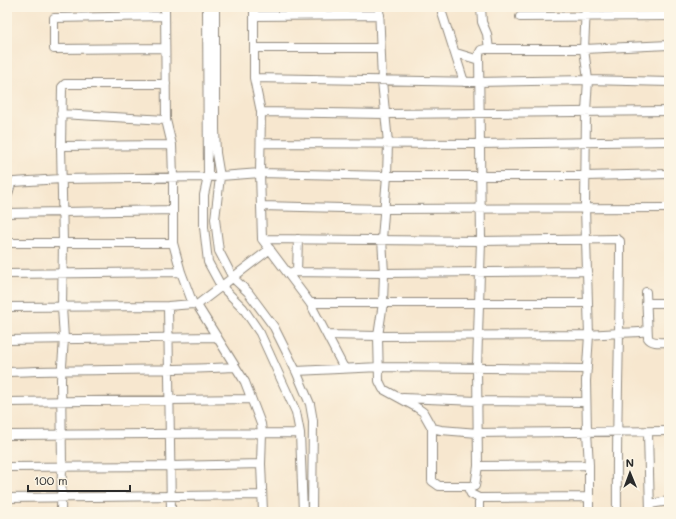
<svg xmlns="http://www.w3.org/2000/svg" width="676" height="519" viewBox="0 0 676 519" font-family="Mali,sans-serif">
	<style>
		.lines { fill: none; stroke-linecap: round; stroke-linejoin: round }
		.minor-casing { stroke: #91897d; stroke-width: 10 }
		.minor { stroke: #fff; stroke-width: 8 }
	</style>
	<rect width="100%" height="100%" fill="#fcf5e5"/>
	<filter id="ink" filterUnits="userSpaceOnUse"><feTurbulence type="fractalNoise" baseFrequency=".025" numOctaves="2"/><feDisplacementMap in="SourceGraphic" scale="8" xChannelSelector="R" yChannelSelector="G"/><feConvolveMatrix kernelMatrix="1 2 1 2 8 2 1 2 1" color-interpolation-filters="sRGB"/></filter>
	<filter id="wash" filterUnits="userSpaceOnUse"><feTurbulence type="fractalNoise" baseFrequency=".012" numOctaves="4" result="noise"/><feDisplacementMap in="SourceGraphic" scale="16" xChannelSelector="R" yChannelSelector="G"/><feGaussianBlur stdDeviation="0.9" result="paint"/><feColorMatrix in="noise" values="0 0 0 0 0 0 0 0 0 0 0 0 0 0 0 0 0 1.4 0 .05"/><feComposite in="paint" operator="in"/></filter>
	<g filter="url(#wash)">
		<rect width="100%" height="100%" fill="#f7e7cf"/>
	</g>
	<g filter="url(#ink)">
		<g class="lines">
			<defs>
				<path id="minor" d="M 165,7 L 166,120 L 172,145 L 173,178 L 173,243 L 181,272 L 193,304 L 197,305 L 245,382 L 261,424 L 262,432 L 261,464 L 263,512
					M 207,7 L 208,177 L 204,195 L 204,227 L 208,262 L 221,286 L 243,308 L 260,333 L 296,412 L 300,433 L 303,512
					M 215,7 L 215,129 L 216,153 L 220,177 L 215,219 L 219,251 L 233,278 L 248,292 L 274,327 L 296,371 L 310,404 L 313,421 L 312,512
					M 254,7 L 254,78 L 261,112 L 260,173 L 262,239 L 310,303 L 344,368
					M 379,7 L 382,81 L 388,143 L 387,176 L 382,239 L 384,273 L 383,303 L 378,336 L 379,381 L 383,389 L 416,407 L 423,412 L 432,428 L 432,481 L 439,486 L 474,486
					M 481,7 L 482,22 L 487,34 L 489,49
					M 586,7 L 584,49 L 588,80 L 586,111 L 585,208 L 589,335 L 586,381 L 587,432 L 589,465 L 589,512
					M 442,13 L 464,82
					M 165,16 L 54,18 L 54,49 L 165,48
					M 254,16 L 380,15
					M 520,17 L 669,16
					M 254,48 L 380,48
					M 456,53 L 479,60
					M 254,78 L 479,82 L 588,80 L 669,82
					M 261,112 L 386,114 L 669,111
					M 61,114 L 166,120
					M 261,143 L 479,144 L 669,141
					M 61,146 L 172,145
					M 7,197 L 11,184 L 14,182 L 61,179 L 208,177 L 260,173 L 387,176 L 586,176 L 669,174
					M 261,206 L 383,209 L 669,208
					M 7,213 L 173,210
					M 262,239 L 481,241 L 617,239 L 620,241 L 620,246 C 620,335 616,423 617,512
					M 7,243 L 173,243
					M 288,272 L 384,273 L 588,271
					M 297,272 L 298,239
					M 7,274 L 181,272
					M 646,292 L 648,338 C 652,344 662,342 669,342
					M 310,303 L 588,303
					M 646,303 L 669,303
					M 197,305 L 270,249
					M 168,306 L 171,512
					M 7,307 L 168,306 L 193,304
					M 328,335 L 378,336 L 589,335 C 599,334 608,334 618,333 C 628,332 637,333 647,331
					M 7,340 L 217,337
					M 296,371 L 380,367 L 587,369
					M 7,372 C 83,369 159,371 235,367
					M 403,398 L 477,401 L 586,402
					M 7,402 L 251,399
					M 432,428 L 441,430 L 478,433 L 669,431
					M 648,433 L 650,512
					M 7,435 L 300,433
					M 478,466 L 589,465
					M 7,467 L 170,466 L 261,464
					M 7,498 L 262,495
					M 479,498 L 589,497
					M 650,504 L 669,501
					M 61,512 L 62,466 L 61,379 L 64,339 L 62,307 L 63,242 L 61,146 L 62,87 L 65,84 L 166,84
					M 479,512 L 479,498 L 471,494 L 469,490 L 470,488 L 475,486 L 478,466 L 477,367 L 481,241 L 479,54 L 481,50 L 485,49 L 584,49 L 669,45"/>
			</defs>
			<!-- minor casing -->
			<use href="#minor" class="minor-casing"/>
			<!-- minor -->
			<use href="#minor" class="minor"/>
		</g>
	</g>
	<!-- margin -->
	<rect width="676" height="519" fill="none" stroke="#fcf5e5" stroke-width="24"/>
	<!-- north arrow -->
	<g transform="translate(630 473) rotate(359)" stroke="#fcf5e5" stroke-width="3" paint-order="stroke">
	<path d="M0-3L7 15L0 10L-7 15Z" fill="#2b2b2b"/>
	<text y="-6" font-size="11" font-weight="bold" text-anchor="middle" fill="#2b2b2b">N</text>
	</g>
	<!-- scale -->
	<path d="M28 485v6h102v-6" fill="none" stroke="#2b2b2b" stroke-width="2"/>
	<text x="34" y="485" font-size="12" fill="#2b2b2b" stroke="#fcf5e5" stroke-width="3" paint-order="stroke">100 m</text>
</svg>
